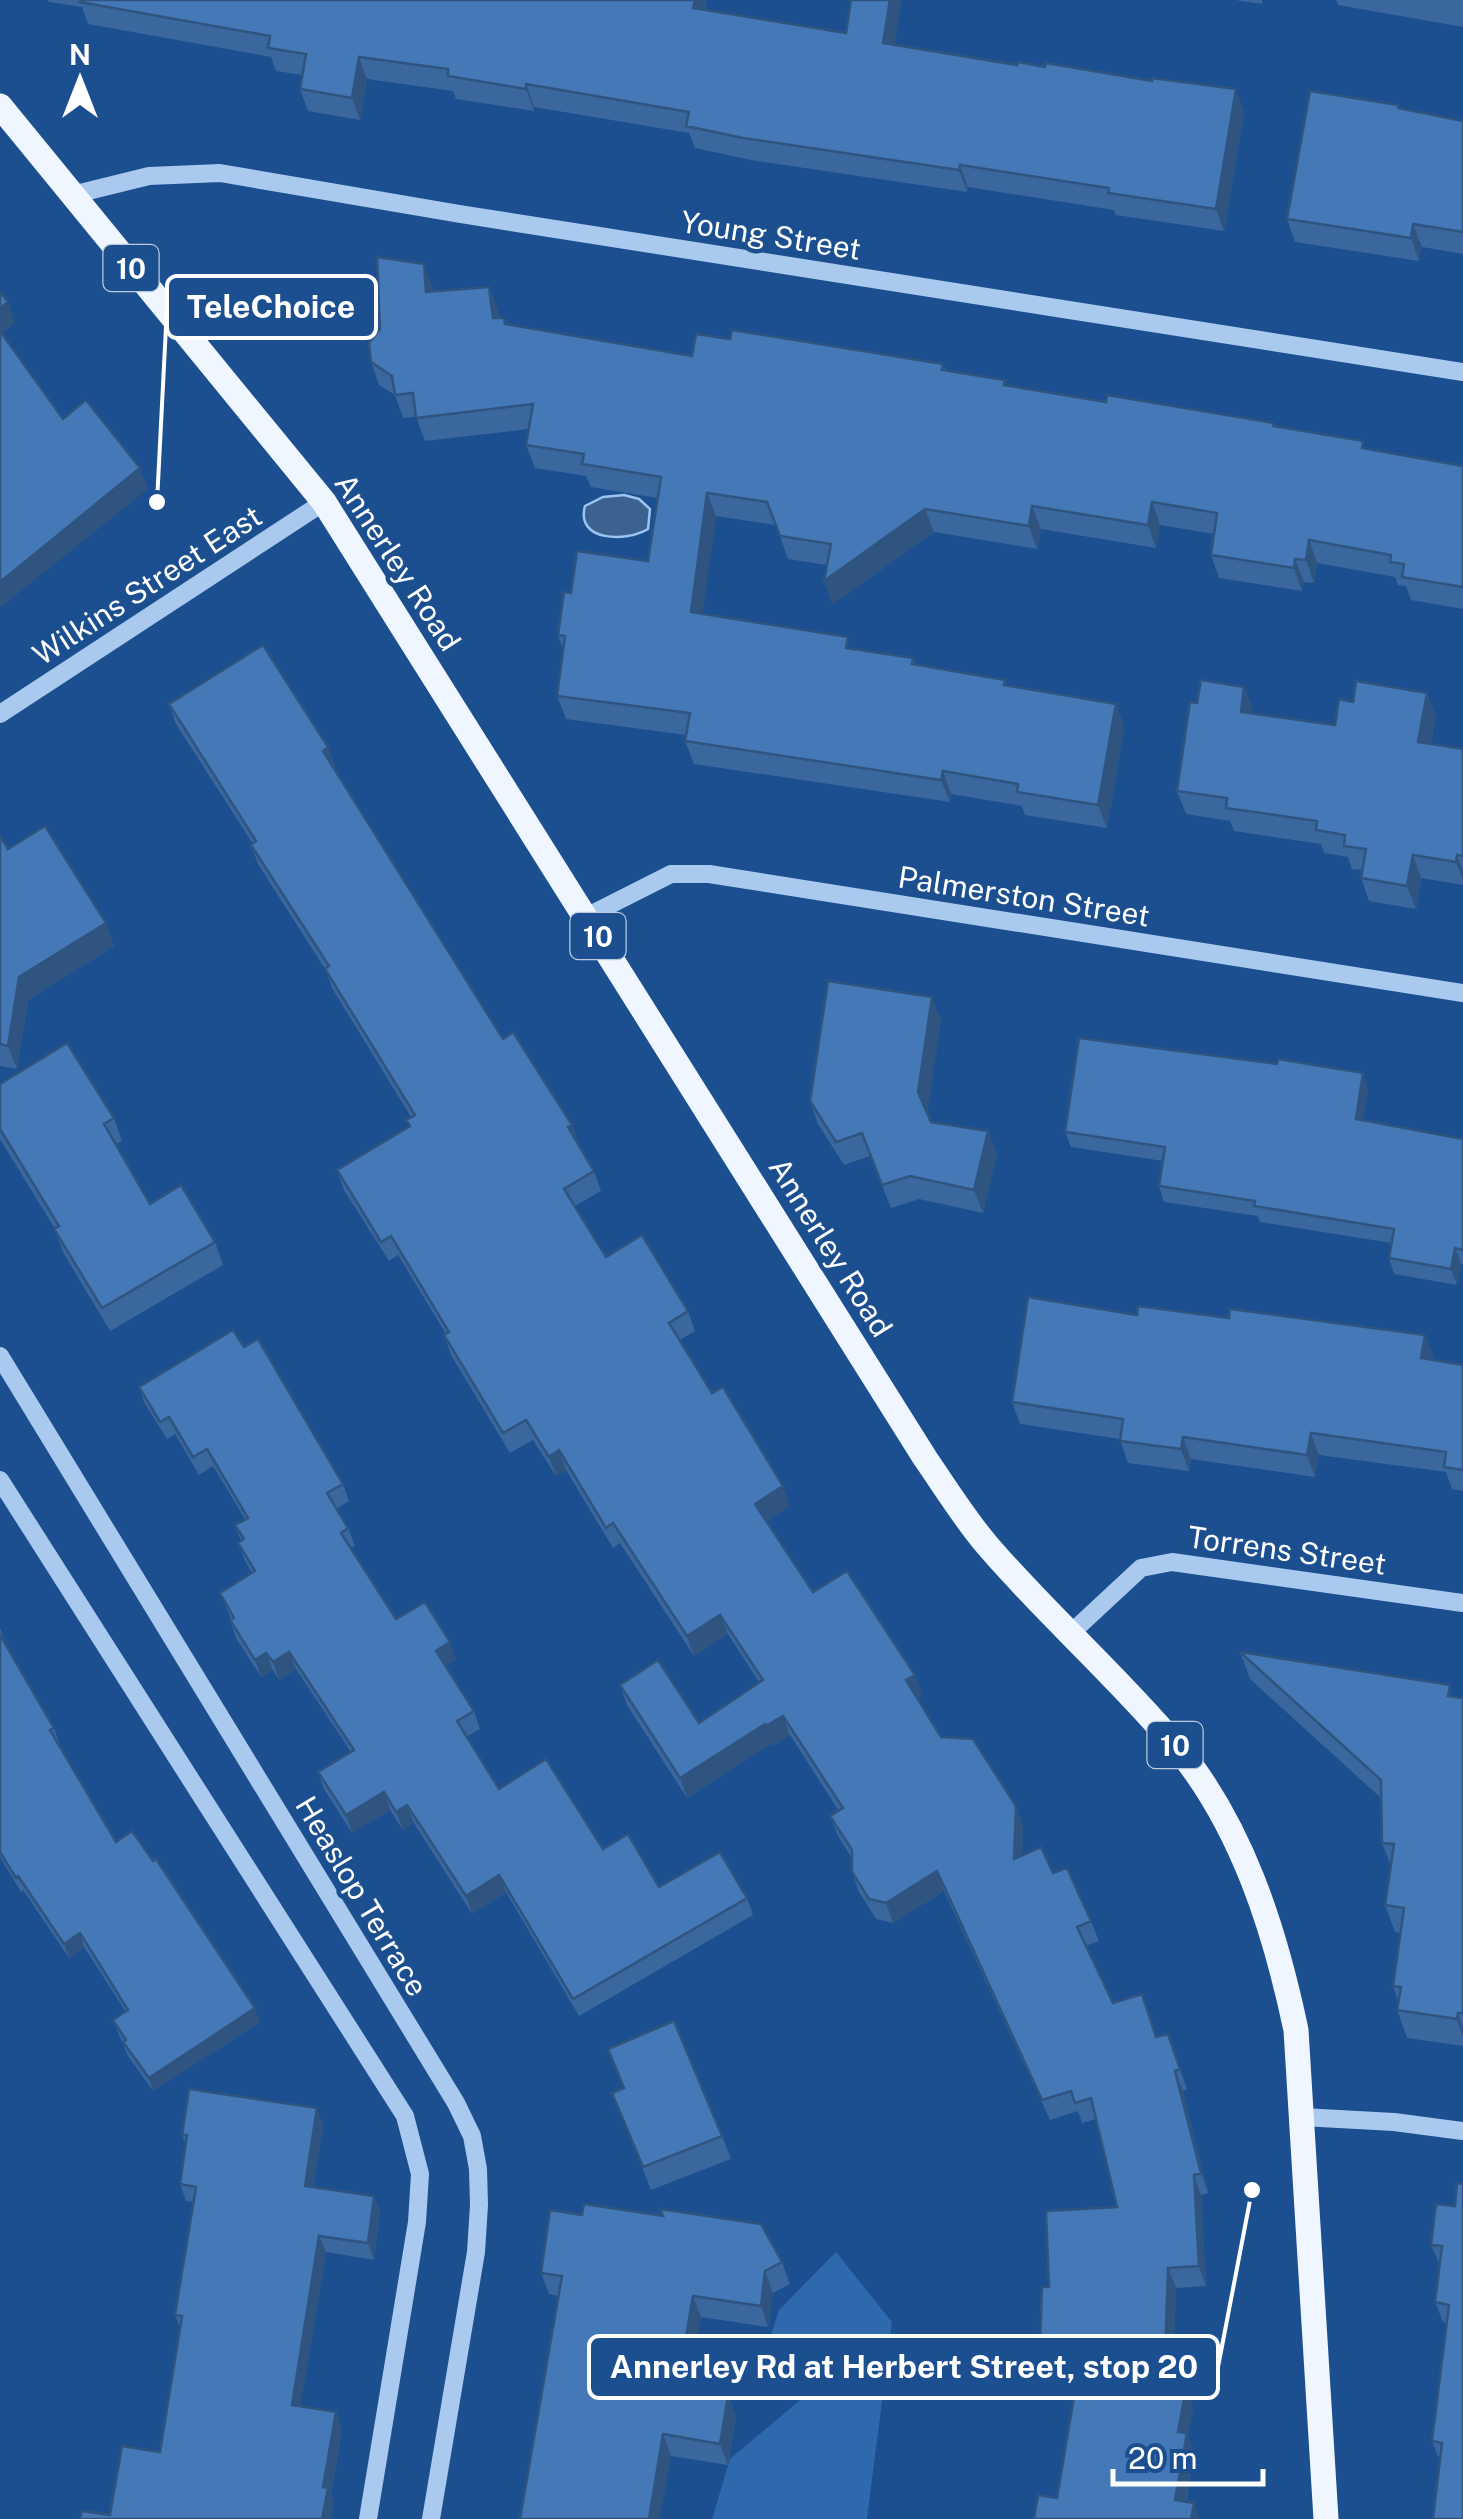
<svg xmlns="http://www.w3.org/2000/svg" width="1463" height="2519" viewBox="0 0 1463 2519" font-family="'Public Sans',sans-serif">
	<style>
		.green { fill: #2e69ad }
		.water { fill: #3c6290; stroke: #9cc4f0; stroke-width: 2.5 }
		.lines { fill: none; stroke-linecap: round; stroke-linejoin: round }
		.minor { stroke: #a9c9ee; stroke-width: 18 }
		.major { stroke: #f0f6ff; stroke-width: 25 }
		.wall { fill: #3a679d }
		.shaded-wall { fill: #305480 }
		.building { fill: #4478b7; stroke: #305480; stroke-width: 2.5 }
		.labels { text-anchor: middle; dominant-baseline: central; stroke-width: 9; stroke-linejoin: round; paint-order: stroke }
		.shield { fill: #1b4f8f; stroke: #bbcadd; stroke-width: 2.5 }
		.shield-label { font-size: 28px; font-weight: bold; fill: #fff }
		.street-label { font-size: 30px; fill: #fff; stroke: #1b4f8f }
		.leader { fill: none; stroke: #fff; stroke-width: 4 }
		.callout-dot { fill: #fff; stroke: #1b4f8f; stroke-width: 4 }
		.callout { fill: #1b4f8f; stroke: #fff; stroke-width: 4 }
		.callout-label { font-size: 32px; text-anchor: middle; font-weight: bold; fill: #fff }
	</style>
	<rect width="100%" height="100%" fill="#1b4f8f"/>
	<!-- green -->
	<path class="green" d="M 836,2252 L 892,2322 L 867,2519 L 712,2519 L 730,2459 L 800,2400 L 766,2350 L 779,2310 Z"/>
	<!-- water -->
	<path class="water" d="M 624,495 L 639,499 L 650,509 L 648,529 C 627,542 575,542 585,506 L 603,497 Z"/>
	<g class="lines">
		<!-- minor -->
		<path class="minor" d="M 72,195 L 149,176 L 220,173 L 460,214 L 1463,372
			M 0,714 L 324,502
			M 586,917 L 671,874 L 709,874 L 1463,993
			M 0,1356 L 456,2103 L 472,2136 L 478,2169 L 479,2205 L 476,2252 L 431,2519
			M 0,1480 L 405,2116 L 420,2174 L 417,2222 L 368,2519
			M 1070,1634 L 1141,1568 L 1172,1562 L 1463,1603
			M 1302,2117 L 1394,2122 L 1463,2131"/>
		<!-- major -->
		<path class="major" d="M 0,106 L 324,502 L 925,1458 C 945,1487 964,1518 987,1545 C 1046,1614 1116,1675 1175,1745 C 1242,1825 1275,1930 1296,2030 L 1326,2519"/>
	</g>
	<!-- wall -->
	<path class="wall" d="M 48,0 L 706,0 L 705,10 L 846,33 L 851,0 L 901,0 L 894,44 L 1244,111 L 1224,231 L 1116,215 L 1114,210 L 968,187 L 967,192 L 751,160 L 695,148 L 689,133 L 534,107 L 534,111 L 456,99 L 453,91 L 367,79 L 360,120 L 308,111 L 300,89 L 303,75 L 276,71 L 271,57 L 88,24 L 82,7 L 49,2 Z
		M 1235,0 L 1262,0 L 1262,4 Z
		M 1336,0 L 1463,0 L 1463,27 L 1338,5 Z
		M 1398,105 L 1400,109 L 1463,121 L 1463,254 L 1422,247 L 1419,261 L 1295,242 L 1287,219 Z
		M 433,287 L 433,292 L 489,287 L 498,310 L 499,318 L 504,318 L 506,325 L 692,356 L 730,339 L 943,364 L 946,371 L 1005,380 L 1007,386 L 1106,402 L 1274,427 L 1366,448 L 1463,466 L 1463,609 L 1411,600 L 1406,586 L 1398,585 L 1395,577 L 1317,563 L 1314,583 L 1304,582 L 1302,591 L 1219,578 L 1211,555 L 1214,534 L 1160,525 L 1156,548 L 1041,529 L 1037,549 L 934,532 L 833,604 L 824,581 L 827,565 L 788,559 L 776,525 L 716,516 L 702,614 L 852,649 L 913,658 L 915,665 L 1005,680 L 1007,685 L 1116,704 L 1124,727 L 1107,828 L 1025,815 L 1022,806 L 951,794 L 950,802 L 694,764 L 685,741 L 686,735 L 566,719 L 557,696 L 563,650 L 558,635 L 571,593 L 648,561 L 657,498 L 591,487 L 586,476 L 535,468 L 526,445 L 529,429 L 425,441 L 416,417 L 403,418 L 395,395 L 379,385 L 371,362 L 380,329 Z
		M 1244,687 L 1253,710 L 1252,713 L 1335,725 L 1436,716 L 1431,744 L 1463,749 L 1463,885 L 1421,878 L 1416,909 L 1369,901 L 1361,878 L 1362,870 L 1352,869 L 1348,857 L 1324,853 L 1321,844 L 1234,831 L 1230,821 L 1186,814 L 1177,791 L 1197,703 Z
		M 169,704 L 328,747 L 335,767 L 334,768 L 503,1039 L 572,1125 L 579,1145 L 594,1171 L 601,1191 L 575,1206 L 606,1257 L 688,1311 L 695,1331 L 680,1340 L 712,1393 L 790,1506 L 766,1521 L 813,1592 L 922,1694 L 917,1698 L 941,1737 L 1023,1825 L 1022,1855 L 1053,1873 L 1091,1921 L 1099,1941 L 1086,1946 L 1113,2003 L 1157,2037 L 1168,2034 L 1187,2089 L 1183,2091 L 1208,2193 L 1201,2195 L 1206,2286 L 1176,2288 L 1172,2385 L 1186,2388 L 1193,2408 L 1188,2436 L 1194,2453 L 1186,2502 L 1057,2498 L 1078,2368 L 1047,2367 L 1040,2347 L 1049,2287 L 1117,2207 L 1096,2119 L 1082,2123 L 1078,2111 L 1050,2120 L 944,1891 L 893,1923 L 876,1919 L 859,1892 L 852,1872 L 852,1858 L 838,1836 L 830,1816 L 839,1811 L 790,1735 L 773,1746 L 772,1743 L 687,1798 L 627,1705 L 620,1685 L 699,1723 L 759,1682 L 728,1634 L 694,1656 L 620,1543 L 613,1548 L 566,1470 L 556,1476 L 533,1440 L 510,1453 L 451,1355 L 444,1335 L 446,1334 L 398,1255 L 389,1261 L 344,1190 L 337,1170 L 409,1127 L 406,1120 L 411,1117 L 332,988 L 325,969 L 258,864 L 251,845 L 253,844 L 176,724 Z
		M 0,836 L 8,849 L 106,923 L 114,946 L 28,1000 L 17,1069 L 0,1066 Z
		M 941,1020 L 927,1113 L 931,1122 L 997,1154 L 983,1213 L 919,1199 L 891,1208 L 870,1156 L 844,1165 L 818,1124 L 810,1101 Z
		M 0,1084 L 114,1118 L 122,1141 L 116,1144 L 150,1204 L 215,1242 L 223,1265 L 110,1331 L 63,1252 L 55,1229 L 0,1139 Z
		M 1368,1089 L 1363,1121 L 1463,1139 L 1463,1264 L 1461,1264 L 1457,1285 L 1394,1274 L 1389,1258 L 1391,1243 L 1260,1222 L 1258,1216 L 1164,1202 L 1159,1186 L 1163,1161 L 1071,1147 L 1065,1132 Z
		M 1137,1315 L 1229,1318 L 1425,1335 L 1433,1356 L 1432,1360 L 1463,1365 L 1463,1491 L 1452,1489 L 1446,1472 L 1319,1455 L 1315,1477 L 1191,1459 L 1189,1471 L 1128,1463 L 1120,1439 L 1020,1424 L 1012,1402 Z
		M 244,1347 L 343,1484 L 349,1501 L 336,1509 L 348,1528 L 355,1546 L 351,1548 L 396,1619 L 456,1659 L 445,1666 L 474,1711 L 480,1729 L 466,1737 L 499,1789 L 603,1849 L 659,1887 L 747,1898 L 753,1915 L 579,2016 L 506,1892 L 472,1914 L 414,1823 L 403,1830 L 390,1810 L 352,1833 L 324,1789 L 318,1772 L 351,1752 L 296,1669 L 279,1680 L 273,1670 L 261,1677 L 236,1638 L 230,1620 L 231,1619 L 220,1593 L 252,1573 L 245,1561 L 238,1543 L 241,1541 L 235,1525 L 245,1519 L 213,1466 L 199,1475 L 175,1434 L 167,1439 L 145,1404 L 139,1387 Z
		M 0,1628 L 4,1639 L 3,1640 L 54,1728 L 59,1742 L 58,1743 L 116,1842 L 260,2022 L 153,2091 L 128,2056 L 113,2020 L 126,2012 L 84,1947 L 69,1958 L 23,1890 L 21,1892 L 0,1857 Z
		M 1240,1652 L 1463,1698 L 1463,2046 L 1407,2038 L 1397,2010 L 1398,2001 L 1393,1986 L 1401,1933 L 1395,1932 L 1385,1905 L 1391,1866 L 1382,1843 L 1381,1798 L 1250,1679 Z
		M 608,2049 L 722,2136 L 731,2159 L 651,2190 L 612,2093 L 623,2088 Z
		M 323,2125 L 313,2187 L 374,2196 L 380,2212 L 374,2260 L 326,2252 L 300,2406 L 336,2412 L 342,2429 L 331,2495 L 334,2504 L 110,2515 L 160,2452 L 180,2328 L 175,2315 L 193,2202 L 186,2201 L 180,2184 L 186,2145 L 182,2135 Z
		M 1463,2184 L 1440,2461 L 1432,2441 L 1447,2323 L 1443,2322 L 1435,2302 L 1440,2265 L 1431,2245 L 1455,2206 Z
		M 782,2262 L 790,2284 L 773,2293 L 768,2327 L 701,2317 L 688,2389 L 728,2396 L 736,2417 L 728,2465 L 671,2456 L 559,2296 L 549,2294 L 541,2273 Z"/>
	<!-- shaded-wall -->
	<path class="shaded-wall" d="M 695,0 L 706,0 L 701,30 L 693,8 Z
		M 890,0 L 901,0 L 892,65 L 883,43 Z
		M 359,57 L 367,79 L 360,120 L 352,98 Z
		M 526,84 L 534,107 L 534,111 L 526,89 Z
		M 1236,89 L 1244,111 L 1224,231 L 1216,209 Z
		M 960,165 L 968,187 L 967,192 L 959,170 Z
		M 1413,224 L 1422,247 L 1419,261 L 1411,238 Z
		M 424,264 L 433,287 L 434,315 L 426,292 Z
		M 489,287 L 498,310 L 501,341 L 493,318 Z
		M 8,302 L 15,323 L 0,335 L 0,308 Z
		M 140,468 L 148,489 L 0,608 L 0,582 Z
		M 707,493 L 716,516 L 700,635 L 691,612 Z
		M 1152,502 L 1160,525 L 1156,548 L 1148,525 Z
		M 1032,506 L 1041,529 L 1037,549 L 1029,526 Z
		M 925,509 L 934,532 L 833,604 L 824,581 Z
		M 1309,540 L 1317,563 L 1314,583 L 1306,560 Z
		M 1295,559 L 1304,582 L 1302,591 L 1294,568 Z
		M 1244,687 L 1253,710 L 1249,735 L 1241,712 Z
		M 1427,693 L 1436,716 L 1427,765 L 1418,742 Z
		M 1116,704 L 1124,727 L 1107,828 L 1098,805 Z
		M 328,747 L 335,767 L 330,770 L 323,751 Z
		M 943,771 L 951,794 L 950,802 L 941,780 Z
		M 1413,855 L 1421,878 L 1416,909 L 1407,886 Z
		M 1457,855 L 1463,871 L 1463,881 L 1456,862 Z
		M 106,923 L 114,946 L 28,1000 L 17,1069 L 8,1046 L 19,977 Z
		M 932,997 L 941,1020 L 927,1115 L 918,1092 Z
		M 1363,1073 L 1368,1089 L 1361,1135 L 1356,1119 Z
		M 572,1125 L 579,1145 L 568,1127 Z
		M 988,1131 L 997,1154 L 983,1213 L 974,1190 Z
		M 1455,1248 L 1461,1264 L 1457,1285 L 1451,1269 Z
		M 1425,1335 L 1433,1356 L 1429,1379 L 1421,1358 Z
		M 1311,1433 L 1319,1455 L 1315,1477 L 1307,1455 Z
		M 1183,1437 L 1191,1459 L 1189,1471 L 1181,1449 Z
		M 559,1450 L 566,1470 L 556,1476 L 549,1457 Z
		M 783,1486 L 790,1506 L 762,1524 L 755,1504 Z
		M 720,1615 L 728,1634 L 694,1656 L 687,1636 Z
		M 450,1642 L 456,1659 L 442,1668 L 436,1651 Z
		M 289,1652 L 296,1669 L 279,1680 L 273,1662 Z
		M 266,1653 L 273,1670 L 261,1677 L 255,1660 Z
		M 915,1675 L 922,1694 L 914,1700 L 906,1680 Z
		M 783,1716 L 790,1735 L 773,1746 L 766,1726 Z
		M 765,1724 L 772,1743 L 687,1798 L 680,1778 Z
		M 384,1792 L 390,1810 L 352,1833 L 346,1815 Z
		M 407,1805 L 414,1823 L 403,1830 L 396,1812 Z
		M 1016,1806 L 1023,1825 L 1021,1879 L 1014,1859 Z
		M 937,1871 L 944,1891 L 893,1923 L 886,1903 Z
		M 499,1875 L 506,1892 L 472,1914 L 466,1896 Z
		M 80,1933 L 84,1947 L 69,1958 L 64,1944 Z
		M 255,2008 L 260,2022 L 153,2091 L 149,2078 Z
		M 1458,2013 L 1463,2028 L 1463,2036 L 1457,2019 Z
		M 1175,2071 L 1183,2091 L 1208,2193 L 1201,2173 Z
		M 317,2108 L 323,2125 L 311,2202 L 305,2186 Z
		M 1194,2175 L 1201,2195 L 1206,2286 L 1199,2266 Z
		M 374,2196 L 380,2212 L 374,2260 L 368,2243 Z
		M 319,2236 L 326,2252 L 298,2421 L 292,2405 Z
		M 1168,2268 L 1176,2288 L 1172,2404 L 1164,2384 Z
		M 765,2271 L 773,2293 L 768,2327 L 761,2306 Z
		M 693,2296 L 701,2317 L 685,2409 L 677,2388 Z
		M 1186,2388 L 1193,2408 L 1188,2436 L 1194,2453 L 1182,2519 L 1175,2500 L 1178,2432 Z
		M 728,2396 L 736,2417 L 728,2465 L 720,2444 Z
		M 336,2412 L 342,2429 L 331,2495 L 334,2504 L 331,2519 L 322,2519 L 323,2487 Z
		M 663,2434 L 671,2456 L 660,2519 L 649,2519 Z
		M 1194,2503 L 1200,2519 L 1191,2519 Z"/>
	<!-- building -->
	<path class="building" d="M 81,0 L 695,0 L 693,8 L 846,33 L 851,0 L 890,0 L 883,43 L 1017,65 L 1018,62 L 1045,67 L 1046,63 L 1152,81 L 1152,78 L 1236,89 L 1216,209 L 1108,193 L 1109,188 L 960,165 L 959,170 L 743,138 L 686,126 L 689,112 L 526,84 L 526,89 L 448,76 L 448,69 L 359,57 L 352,98 L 300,89 L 306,54 L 268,48 L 270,36 L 80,2 Z
		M 1310,91 L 1398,105 L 1398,108 L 1463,121 L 1463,232 L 1413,224 L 1411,238 L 1287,219 Z
		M 377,257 L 424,264 L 426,292 L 489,287 L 493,318 L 504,318 L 505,324 L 692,356 L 696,334 L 730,339 L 732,330 L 943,364 L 942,370 L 1005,380 L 1004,385 L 1106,402 L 1107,395 L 1273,423 L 1273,426 L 1363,441 L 1362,448 L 1463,466 L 1463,587 L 1402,577 L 1404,564 L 1390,562 L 1391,555 L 1309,540 L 1306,560 L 1295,559 L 1294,568 L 1211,555 L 1217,513 L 1152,502 L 1148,525 L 1032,506 L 1029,526 L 925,509 L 824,581 L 831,544 L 780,536 L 767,502 L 707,493 L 691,612 L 848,637 L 846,648 L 913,658 L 912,664 L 1005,680 L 1004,685 L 1116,704 L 1098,805 L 1017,792 L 1018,784 L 943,771 L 941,780 L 685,741 L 690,713 L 557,696 L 565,636 L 558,635 L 564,592 L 571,593 L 577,551 L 648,561 L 661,477 L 582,464 L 584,454 L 526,445 L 533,404 L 416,418 L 413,393 L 395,395 L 392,376 L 371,362 L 369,343 L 380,329 Z
		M 0,292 L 8,302 L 0,308 Z
		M 0,331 L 63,419 L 86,400 L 140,468 L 0,582 Z
		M 263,645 L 328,747 L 323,751 L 503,1039 L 513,1032 L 572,1125 L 568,1127 L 594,1171 L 564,1189 L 606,1257 L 642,1235 L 688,1311 L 669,1323 L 712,1393 L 723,1387 L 783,1486 L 755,1504 L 813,1592 L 847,1571 L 915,1675 L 906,1680 L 941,1737 L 973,1739 L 1016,1806 L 1014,1859 L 1041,1847 L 1053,1873 L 1067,1868 L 1091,1921 L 1077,1927 L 1113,2003 L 1142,1994 L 1156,2037 L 1168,2034 L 1180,2069 L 1175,2071 L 1201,2173 L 1194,2175 L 1199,2266 L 1168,2268 L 1164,2384 L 1186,2388 L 1178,2432 L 1187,2433 L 1175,2500 L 1194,2503 L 1191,2519 L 1034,2519 L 1038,2495 L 1057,2498 L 1082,2349 L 1040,2347 L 1042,2287 L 1049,2287 L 1046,2211 L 1117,2207 L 1091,2098 L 1075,2103 L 1071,2091 L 1042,2100 L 937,1871 L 886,1903 L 869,1899 L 852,1872 L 852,1850 L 830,1816 L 843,1808 L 783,1716 L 766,1726 L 765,1724 L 680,1778 L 620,1685 L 658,1660 L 699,1723 L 763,1680 L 720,1615 L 687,1636 L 613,1523 L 606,1528 L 559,1450 L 549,1457 L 526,1420 L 503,1433 L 444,1335 L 449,1332 L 391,1236 L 381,1242 L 337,1170 L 410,1126 L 406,1120 L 415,1115 L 325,969 L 329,966 L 251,845 L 256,841 L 169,704 Z
		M 1201,680 L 1244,687 L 1241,712 L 1335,725 L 1339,699 L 1353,702 L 1356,681 L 1427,693 L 1418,742 L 1463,749 L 1463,856 L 1457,855 L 1456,862 L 1413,855 L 1407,886 L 1361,878 L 1366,849 L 1344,846 L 1345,835 L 1316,830 L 1317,821 L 1226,808 L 1227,798 L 1177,791 L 1190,702 L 1197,703 Z
		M 45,826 L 106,923 L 19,977 L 8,1046 L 0,1044 L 0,836 L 8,849 Z
		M 828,981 L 932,997 L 918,1092 L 931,1122 L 988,1131 L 974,1190 L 910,1176 L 882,1185 L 862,1133 L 836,1142 L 810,1101 Z
		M 1079,1038 L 1277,1064 L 1278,1059 L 1363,1073 L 1356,1119 L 1463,1139 L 1463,1250 L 1455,1248 L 1451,1269 L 1389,1258 L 1394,1229 L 1254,1206 L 1255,1201 L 1159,1186 L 1165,1147 L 1065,1132 Z
		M 67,1043 L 114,1118 L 104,1124 L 150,1204 L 181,1185 L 215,1242 L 102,1308 L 54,1229 L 59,1226 L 0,1129 L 0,1084 Z
		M 1028,1297 L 1137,1315 L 1138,1306 L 1229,1318 L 1230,1309 L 1425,1335 L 1421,1358 L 1463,1365 L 1463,1470 L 1444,1467 L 1446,1452 L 1311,1433 L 1307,1455 L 1183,1437 L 1181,1449 L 1120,1441 L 1123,1419 L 1012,1402 Z
		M 233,1330 L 244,1347 L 258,1339 L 343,1484 L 327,1493 L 348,1528 L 341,1533 L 396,1619 L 425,1602 L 450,1642 L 436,1651 L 474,1711 L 457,1721 L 499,1789 L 546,1759 L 603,1849 L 628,1834 L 659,1887 L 720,1852 L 747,1898 L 573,1999 L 499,1875 L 466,1896 L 407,1805 L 396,1812 L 384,1792 L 346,1815 L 318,1772 L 354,1750 L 289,1652 L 273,1662 L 266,1653 L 255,1660 L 230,1620 L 234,1618 L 220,1593 L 255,1571 L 238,1543 L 244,1539 L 235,1525 L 248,1518 L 207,1449 L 193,1457 L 169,1417 L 160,1422 L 139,1387 Z
		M 0,1635 L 54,1728 L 50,1730 L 116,1842 L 132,1831 L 153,1861 L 156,1859 L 255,2008 L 149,2078 L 123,2042 L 126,2040 L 113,2020 L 128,2010 L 80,1933 L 64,1944 L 18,1876 L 16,1878 L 0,1852 Z
		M 1240,1652 L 1450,1685 L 1448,1696 L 1463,1698 L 1463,2013 L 1458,2013 L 1457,2019 L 1397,2010 L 1401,1987 L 1393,1986 L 1404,1908 L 1385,1905 L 1394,1844 L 1382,1843 L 1381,1780 Z
		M 674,2021 L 722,2136 L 643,2167 L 612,2093 L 624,2088 L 608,2049 Z
		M 189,2089 L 317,2108 L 305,2186 L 374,2196 L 368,2243 L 319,2236 L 292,2405 L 336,2412 L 323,2487 L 328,2488 L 322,2519 L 80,2519 L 82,2511 L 110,2515 L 122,2446 L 160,2452 L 182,2316 L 175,2315 L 196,2187 L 180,2184 L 187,2135 L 182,2135 Z
		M 1457,2183 L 1463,2184 L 1463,2519 L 1433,2519 L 1442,2443 L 1432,2441 L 1449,2305 L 1435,2302 L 1442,2246 L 1431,2245 L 1436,2204 L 1455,2206 Z
		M 584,2204 L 663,2216 L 660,2209 L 761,2224 L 782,2262 L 765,2271 L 761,2306 L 693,2296 L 677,2388 L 728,2396 L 720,2444 L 663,2434 L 649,2519 L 520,2519 L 562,2276 L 541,2273 L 550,2210 L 582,2215 Z"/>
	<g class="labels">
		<!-- shield labels -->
		<g class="shield">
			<rect x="103.5" y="245" width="55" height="46" rx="8"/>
			<rect x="570.5" y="913" width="55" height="46" rx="8"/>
			<rect x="1147.5" y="1722" width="55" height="46" rx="8"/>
		</g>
		<g class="shield-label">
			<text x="131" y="268">10</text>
			<text x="598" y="936">10</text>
			<text x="1175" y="1745">10</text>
		</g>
		<!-- street labels -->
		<g class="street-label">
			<text transform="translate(771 235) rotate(9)">Young Street</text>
			<text transform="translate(398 562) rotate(57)">Annerley Road</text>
			<text transform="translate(147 585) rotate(-33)">Wilkins Street East</text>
			<text transform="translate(1024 896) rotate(9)">Palmerston Street</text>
			<text transform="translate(831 1247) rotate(58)">Annerley Road</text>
			<text transform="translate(1287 1550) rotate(8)">Torrens Street</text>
			<text transform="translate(362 1896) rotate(59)">Heaslop Terrace</text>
		</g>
	</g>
	<!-- callouts -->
	<path class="leader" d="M157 502L167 307M1252 2190L1218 2367"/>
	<g class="callout-dot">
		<circle cx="157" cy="502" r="10"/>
		<circle cx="1252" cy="2190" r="10"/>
	</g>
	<g class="callout">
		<rect x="167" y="276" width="209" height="62" rx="10"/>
		<rect x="589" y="2336" width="629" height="62" rx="10"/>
	</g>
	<g class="callout-label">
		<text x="271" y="318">TeleChoice</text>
		<text x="904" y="2378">Annerley Rd at Herbert Street, stop 20</text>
	</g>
	<!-- north arrow -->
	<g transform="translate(80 80)" stroke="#1b4f8f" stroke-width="8" paint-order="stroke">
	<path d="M0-8L18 38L0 25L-18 38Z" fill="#ffffff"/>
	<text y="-15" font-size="28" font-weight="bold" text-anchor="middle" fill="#ffffff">N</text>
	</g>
	<!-- scale -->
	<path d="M1113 2469v15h150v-15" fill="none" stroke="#ffffff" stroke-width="5"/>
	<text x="1128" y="2469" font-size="30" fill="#ffffff" stroke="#1b4f8f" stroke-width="8" paint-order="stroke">20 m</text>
</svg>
